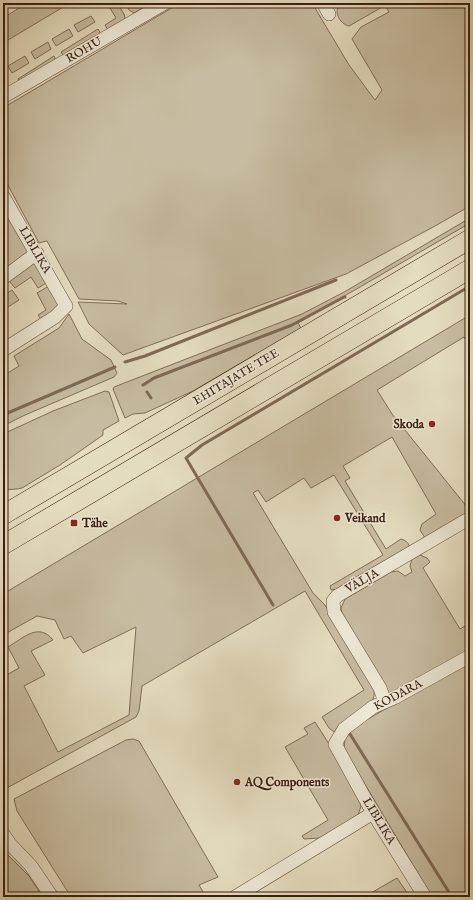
<svg xmlns="http://www.w3.org/2000/svg" width="473" height="900" viewBox="0 0 473 900" font-family="'IM FELL English',serif">
	<style>
		.green { fill: #c7bca1; stroke: #826d58 }
		.lines { fill: none; stroke-linecap: round; stroke-linejoin: round }
		.stream { stroke: #7f6955; stroke-width: 3 }
		.minor-casing { stroke: #664e3b; stroke-width: 14 }
		.highway-casing { stroke: #3c1e0f; stroke-width: 20 }
		.minor { stroke: #ede8d5; stroke-width: 13 }
		.highway { stroke: #e4dcbf; stroke-width: 19 }
		.poi-dot { fill: #8f2418; stroke: #ede8d5; stroke-width: 1.5 }
		.labels { text-anchor: middle; dominant-baseline: central; stroke-width: 3; stroke-linejoin: round; paint-order: stroke }
		.street-label { font-size: 12px; fill: #3c1e0f; stroke: #ede8d5 }
		.poi-label { font-size: 12px; font-weight: bold; fill: #3c1e0f; stroke: #ede8d5; text-anchor: start }
	</style>
	<rect width="100%" height="100%" fill="#e4dcbf"/>
	<filter id="stains"><feTurbulence type="fractalNoise" baseFrequency=".005" numOctaves="4"/><feColorMatrix values="0 0 0 0 .2 0 0 0 0 .09 0 0 0 0 .02 0 0 0 .5 -.17"/></filter>
	<radialGradient id="worn" r=".72"><stop offset=".6" stop-color="#630" stop-opacity="0"/><stop offset="1" stop-color="#630" stop-opacity=".3"/></radialGradient>
	<!-- green -->
	<path class="green" d="M 19,3 L 70,3 L 3,43 L 3,14 Z
		M 107,3 L 117,3 L 124,14 L 125,18 L 123,21 L 108,30 L 105,25 L 116,18 Z
		M 125,3 L 151,3 L 134,13 L 129,10 Z
		M 180,3 L 312,3 L 349,65 L 375,100 L 382,90 L 352,39 L 361,27 L 389,12 L 384,3 L 470,3 L 470,206 L 435,226 L 346,274 L 123,355 L 89,324 L 78,302 L 127,304 L 118,301 L 79,299 L 47,241 L 39,243 L 3,176 L 3,108 Z
		M 342,3 L 383,3 L 384,6 L 349,26 C 339,24 332,9 342,3 Z
		M 91,16 L 95,22 L 78,32 L 74,25 Z
		M 69,29 L 73,36 L 56,46 L 52,39 Z
		M 98,29 L 101,34 L 64,57 L 61,52 Z
		M 48,42 L 51,49 L 35,59 L 31,52 Z
		M 25,56 L 29,63 L 12,73 L 8,66 Z
		M 54,56 L 56,61 L 20,83 L 18,79 Z
		M 3,210 L 13,225 L 20,239 L 30,253 L 3,269 Z
		M 470,218 L 470,223 L 298,323 L 301,328 L 193,391 L 145,413 L 133,414 L 125,418 L 113,389 L 114,387 L 302,314 L 346,291 Z
		M 35,261 L 48,282 L 38,288 L 31,277 L 15,288 L 10,282 L 9,278 Z
		M 49,286 L 60,303 L 42,321 L 38,315 L 46,310 L 37,293 Z
		M 12,290 L 19,300 L 5,309 L 3,306 L 3,296 Z
		M 69,314 L 82,339 L 111,360 L 117,373 L 114,377 L 25,415 L 3,426 L 3,376 L 19,366 L 14,356 L 59,328 Z
		M 470,315 L 470,346 L 464,337 L 377,390 L 392,414 L 467,507 L 470,505 L 470,513 L 425,538 L 420,530 L 422,524 L 436,514 L 392,437 L 343,466 L 350,478 L 345,481 L 386,549 L 401,539 C 407,541 409,543 410,549 L 339,589 L 331,590 L 330,586 L 383,555 L 334,475 L 311,488 L 304,478 L 266,502 L 258,490 L 253,493 L 313,593 L 325,605 L 372,683 C 375,690 375,694 372,702 L 338,727 L 334,732 L 329,728 L 322,717 L 364,690 L 305,591 L 142,686 L 139,711 L 136,717 L 5,789 L 3,786 L 3,677 L 19,668 L 8,647 C 23,638 39,622 53,640 L 31,651 L 45,675 L 24,686 L 58,752 L 129,715 L 136,627 L 83,653 L 71,636 L 64,639 L 55,620 L 37,616 L 3,635 L 3,594 Z
		M 105,391 L 109,392 L 119,421 L 103,430 L 103,435 L 60,465 L 22,488 L 17,489 L 3,490 L 3,434 L 53,411 Z
		M 420,555 L 427,558 L 430,562 L 423,568 L 460,629 L 470,623 L 470,652 L 453,663 L 388,694 L 342,613 L 341,608 L 345,599 L 391,572 L 398,571 L 405,576 L 412,572 L 410,566 L 412,559 Z
		M 470,660 L 470,897 L 432,897 L 344,749 L 345,739 L 356,726 Z
		M 315,722 L 331,747 L 359,799 L 361,806 L 358,815 L 320,838 L 304,839 L 302,836 L 328,820 L 285,747 L 308,734 L 304,728 Z
		M 133,739 L 139,741 L 218,877 L 199,885 L 206,897 L 71,897 L 17,811 L 14,799 L 126,740 Z
		M 3,850 L 29,876 L 43,897 L 3,897 Z
		M 397,878 L 410,897 L 364,897 Z"/>
	<g class="lines">
		<!-- stream -->
		<path class="stream" d="M 125,362 L 145,356 L 336,280
			M 143,385 L 154,378 L 292,325 L 344,297 L 345,297
			M 147,392 L 151,398
			M 3,415 L 115,367
			M 273,605 L 186,458 L 202,445 L 470,286
			M 350,734 L 452,897"/>
		<defs>
			<path id="minor" d="M 323,3 L 329,14
				M 3,10 L 14,3
				M 3,97 L 165,3
				M 3,196 L 66,306 L 55,317 L 3,350
				M 3,278 L 37,253
				M 385,702 L 380,688 L 334,612 L 333,601 L 337,596 L 470,518
				M 3,834 L 10,844 L 31,866 L 52,897
				M 235,897 L 373,813
				M 425,897 L 373,813 L 335,744 L 344,729 L 373,707 L 396,697 L 470,656"/>
			<path id="highway" d="M 3,515 L 470,239
				M 3,545 L 470,269"/>
		</defs>
		<!-- minor casing -->
		<use href="#minor" class="minor-casing"/>
		<!-- highway casing -->
		<use href="#highway" class="highway-casing"/>
		<!-- minor -->
		<use href="#minor" class="minor"/>
		<!-- highway -->
		<use href="#highway" class="highway"/>
	</g>
	<!-- markers -->
	<g class="poi-dot">
		<circle cx="432" cy="424" r="4"/>
		<circle cx="337" cy="518" r="4"/>
		<rect x="70" y="519" width="8" height="8" rx="2"/>
		<circle cx="237" cy="782" r="4"/>
	</g>
	<g class="labels">
		<!-- street labels -->
		<g class="street-label">
			<text transform="translate(84 50) rotate(-30)">ROHU</text>
			<text transform="translate(35 250) rotate(60)">LIBLIKA</text>
			<text transform="translate(236 377) rotate(-31)">EHITAJATE TEE</text>
			<text transform="translate(362 581) rotate(-30)">VÄLJA</text>
			<text transform="translate(398 695) rotate(-28)">KODARA</text>
			<text transform="translate(379 821) rotate(59)">LIBLIKA</text>
		</g>
		<!-- poi labels -->
		<g class="poi-label">
			<text x="424" y="424" text-anchor="end">Skoda</text>
			<text x="345" y="518">Veikand</text>
			<text x="82" y="523">Tähe</text>
			<text x="245" y="782">AQ Components</text>
		</g>
	</g>
	<!-- margin -->
	<rect width="473" height="900" fill="none" stroke="#e4dcbf" stroke-width="16"/>
	<rect x="4" y="4" width="465" height="892" fill="none" stroke="#3c1e0f" stroke-width="2"/>
	<rect x="8" y="8" width="457" height="884" fill="none" stroke="#3c1e0f"/>
	<rect width="100%" height="100%" filter="url(#stains)"/>
	<rect width="100%" height="100%" fill="url(#worn)"/>
</svg>
